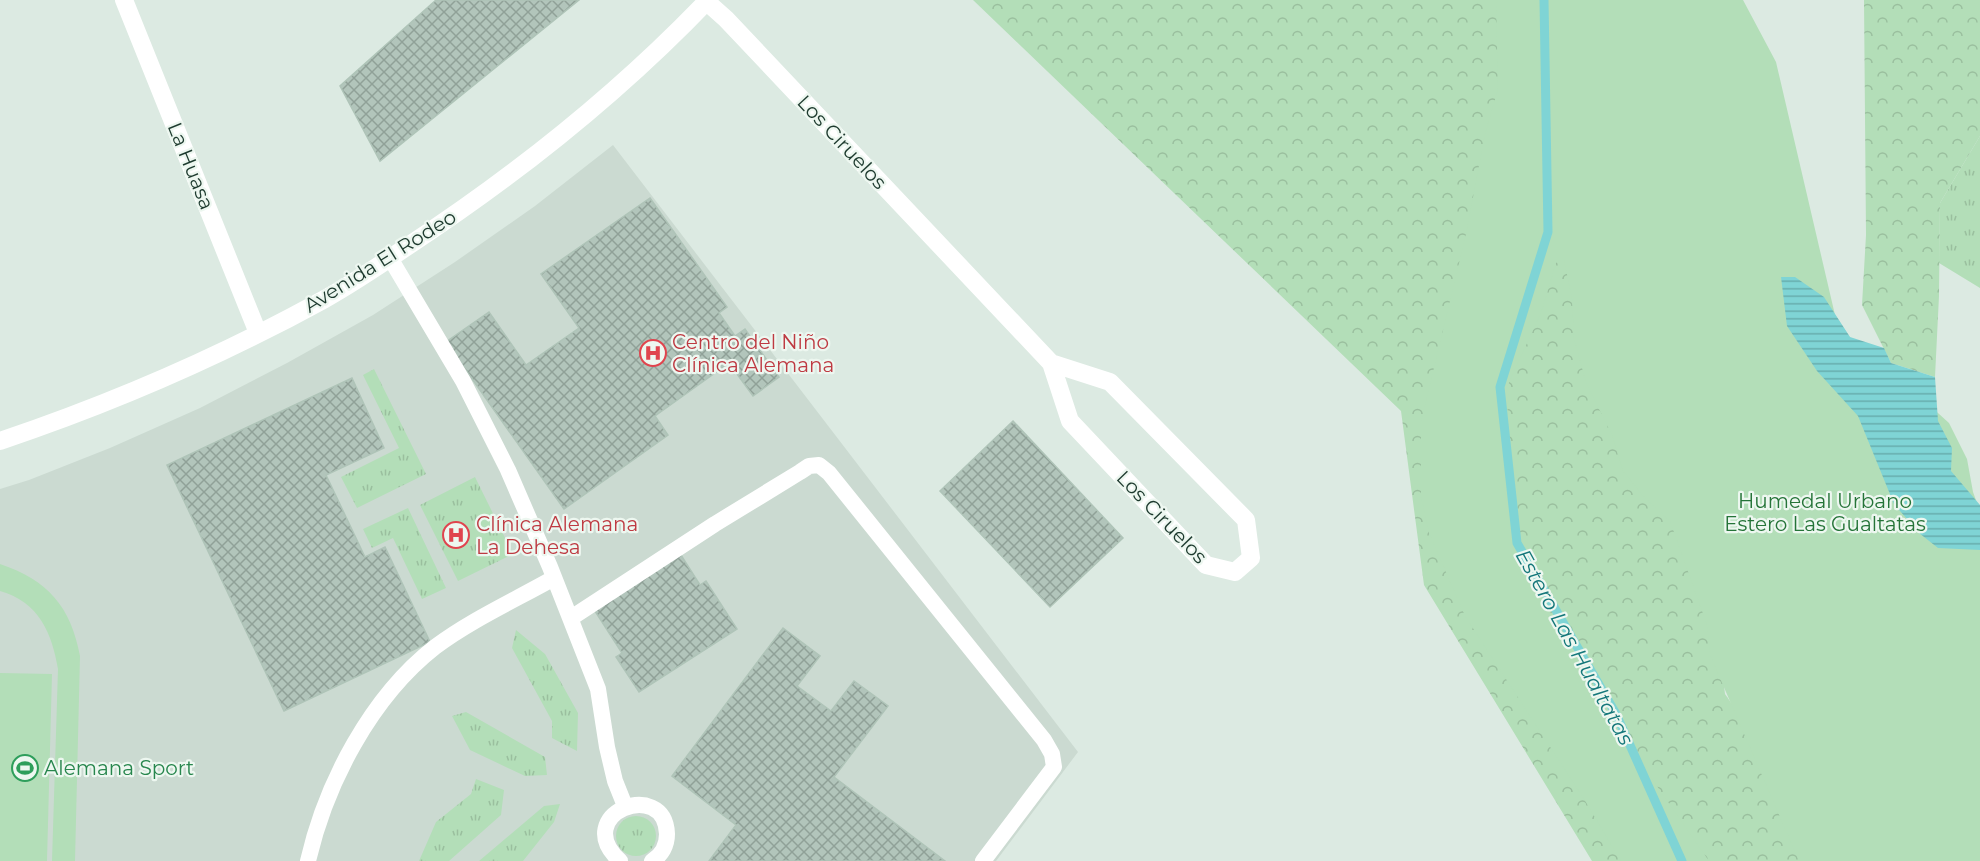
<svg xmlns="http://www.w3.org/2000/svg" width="1980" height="861" viewBox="0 0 1980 861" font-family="Montserrat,sans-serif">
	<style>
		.built { fill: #cbdad1 }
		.grass { fill: url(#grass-tufts) }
		.forest { fill: url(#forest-crowns) }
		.park { fill: #b3deb8 }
		.water { fill: url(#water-rules) }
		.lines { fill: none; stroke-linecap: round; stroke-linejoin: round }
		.stream { stroke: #7fd4d5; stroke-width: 9 }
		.building { fill: url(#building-cross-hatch); stroke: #afc4b8; stroke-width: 1.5 }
		.lane { stroke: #fff; stroke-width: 16 }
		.street { stroke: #fff; stroke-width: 18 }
		.secondary { stroke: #fff; stroke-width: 18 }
		.labels { text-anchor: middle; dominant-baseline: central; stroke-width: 4.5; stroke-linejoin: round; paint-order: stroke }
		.street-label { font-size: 20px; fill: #1d3a2e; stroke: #edf7f0 }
		.health-label { font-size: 20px; fill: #be3a42; stroke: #edf7f0; text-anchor: start }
		.park-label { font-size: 20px; fill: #257438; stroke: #edf7f0 }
		.leisure-label { font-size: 20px; fill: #27864d; stroke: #edf7f0; text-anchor: start }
		.water-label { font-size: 21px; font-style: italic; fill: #14777a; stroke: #edf7f0 }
	</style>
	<defs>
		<pattern id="grass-tufts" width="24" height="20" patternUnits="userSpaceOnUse" patternTransform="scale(1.5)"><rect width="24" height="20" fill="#b3deb8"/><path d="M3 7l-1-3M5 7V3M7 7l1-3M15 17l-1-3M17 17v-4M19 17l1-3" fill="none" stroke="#9abf9e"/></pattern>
		<pattern id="forest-crowns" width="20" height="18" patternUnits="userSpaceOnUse" patternTransform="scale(1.5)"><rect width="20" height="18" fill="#b3deb8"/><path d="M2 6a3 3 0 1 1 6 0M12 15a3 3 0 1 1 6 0" fill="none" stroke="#9abf9e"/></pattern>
		<pattern id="water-rules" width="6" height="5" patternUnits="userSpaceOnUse" patternTransform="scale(1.5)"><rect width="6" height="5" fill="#7fd4d5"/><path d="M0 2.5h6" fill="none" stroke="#67adad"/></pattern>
		<pattern id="building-cross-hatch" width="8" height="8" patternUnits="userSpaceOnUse" patternTransform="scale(1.5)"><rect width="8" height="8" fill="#b2c5bb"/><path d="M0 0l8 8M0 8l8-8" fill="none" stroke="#90a198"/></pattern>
	</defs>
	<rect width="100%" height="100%" fill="#dceae2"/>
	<!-- built -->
	<path class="built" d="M 613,145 L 1078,752 L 996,861 L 0,861 L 0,489 L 29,480 L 110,448 L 200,408 L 287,363 L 373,315 L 455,262 L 535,206 Z"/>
	<!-- grass -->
	<path class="grass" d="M 1980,136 L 1980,288 L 1939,263 L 1940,203 Z
		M 374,369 L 426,474 L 357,508 L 341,477 L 399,448 L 363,375 Z
		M 475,477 L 513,554 L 458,581 L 420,505 Z
		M 408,508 L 446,588 L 422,599 L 393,538 L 372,548 L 363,529 Z
		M 516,630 L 545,654 L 578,713 L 577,751 L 552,738 L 552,721 L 512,648 Z
		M 466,712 L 545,757 L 547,775 L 525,776 L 470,750 L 452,716 Z
		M 476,779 L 504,790 L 501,815 L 449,861 L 419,861 L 436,822 L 471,794 Z
		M 560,804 L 554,822 L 523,861 L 479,861 L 544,806 Z
		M616 836a20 20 0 1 1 40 0a20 20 0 1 1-40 0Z"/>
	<!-- forest -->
	<path class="forest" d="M 973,0 L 1641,0 L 1725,694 L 1813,821 L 1821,861 L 1592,861 L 1424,585 L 1401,411 Z
		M 1864,0 L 1980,0 L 1980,136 L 1940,203 L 1939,296 L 1935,377 L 1891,363 L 1862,305 L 1866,235 Z"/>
	<!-- park -->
	<path class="park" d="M 1496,0 L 1743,0 L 1776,62 L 1835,315 L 1855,345 L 1875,356 L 1949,423 L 1967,459 L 1973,492 L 1980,511 L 1980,861 L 1799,861 L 1710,655 L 1707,625 L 1670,521 L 1645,498 L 1623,471 L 1612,435 L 1586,383 L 1574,338 L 1572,299 L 1564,260 L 1560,260 L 1556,263 L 1541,313 L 1509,382 L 1505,462 L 1510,515 L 1534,579 L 1560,632 L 1595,691 L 1634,753 L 1709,861 L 1621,861 L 1584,799 L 1465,616 L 1429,533 L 1421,496 L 1421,422 L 1466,234 L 1485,134 L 1498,89 Z
		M 0,564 C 48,580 71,607 80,656 L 75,861 L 52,861 L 58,669 C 52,633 39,602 0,591 Z
		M 0,673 L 52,674 L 47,861 L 0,861 Z"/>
	<!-- water -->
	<path class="water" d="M 1781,277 L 1795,277 L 1824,297 L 1850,337 L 1884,348 L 1891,363 L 1935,377 L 1938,421 L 1952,448 L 1951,471 L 1980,505 L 1980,550 L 1938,548 L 1919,533 L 1894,504 L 1858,416 L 1817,371 L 1787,326 Z"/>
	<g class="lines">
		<!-- stream -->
		<path class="stream" d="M 1544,0 L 1548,232 L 1500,387 L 1517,543 L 1616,714 L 1682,861"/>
	</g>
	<!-- building -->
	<path class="building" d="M 436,0 L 579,0 L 380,161 L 340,86 Z
		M 650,198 L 727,307 L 719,313 L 735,336 L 745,329 L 779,377 L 753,396 L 729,363 L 655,416 L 668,435 L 564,509 L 446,342 L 489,312 L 526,365 L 579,328 L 541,274 Z
		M 352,378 L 384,448 L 326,475 L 365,557 L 385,547 L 430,642 L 284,711 L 167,465 Z
		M 1013,421 L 1123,538 L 1050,607 L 940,491 Z
		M 679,552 L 700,585 L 706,581 L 737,629 L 639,692 L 616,657 L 622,653 L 593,608 Z
		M 783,628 L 820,656 L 797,686 L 831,711 L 854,681 L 888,706 L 834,777 L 945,861 L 709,861 L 736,825 L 672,776 Z"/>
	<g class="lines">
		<!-- lane -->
		<path class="lane" d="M 390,258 L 463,381 L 508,470 L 550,567 L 598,689 L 607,747 L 615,781 L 625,806
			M 571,618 L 715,524 L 800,472 L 809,466 L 819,465 L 829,473 L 1044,740 L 1052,754 L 1054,767 L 983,861
			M 308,861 C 326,783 371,697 435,647 C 471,620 515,600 554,578
			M 620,861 C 569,814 665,777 667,834 C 667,845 662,855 652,861"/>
		<!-- street -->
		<path class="street" d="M 124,0 L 258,333
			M 707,2 L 726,19 L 1051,363 L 1070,421 L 1206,565 L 1235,572 L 1251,558 L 1246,520 L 1110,382 L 1051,363"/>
		<!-- secondary -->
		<path class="secondary" d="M 0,441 C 110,404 221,356 323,300 C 352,284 380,265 408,246 C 516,175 618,94 708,0"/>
	</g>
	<!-- icons -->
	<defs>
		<symbol id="hospital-ring" viewBox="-11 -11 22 22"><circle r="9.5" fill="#edf7f0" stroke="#e0444e" stroke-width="1.5"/><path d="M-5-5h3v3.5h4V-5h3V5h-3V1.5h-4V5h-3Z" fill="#e0444e"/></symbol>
		<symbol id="stadium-ring" viewBox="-11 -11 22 22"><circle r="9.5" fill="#edf7f0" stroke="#2e9e5b" stroke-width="1.5"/><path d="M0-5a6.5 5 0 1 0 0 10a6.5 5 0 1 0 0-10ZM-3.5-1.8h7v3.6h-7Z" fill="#2e9e5b"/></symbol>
	</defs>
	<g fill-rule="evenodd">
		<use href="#hospital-ring" x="638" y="338" width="30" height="30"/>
		<use href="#hospital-ring" x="441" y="520" width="30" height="30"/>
		<use href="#stadium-ring" x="10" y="753" width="30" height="30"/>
	</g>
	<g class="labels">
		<!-- street labels -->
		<g class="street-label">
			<text transform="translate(842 142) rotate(47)">Los Ciruelos</text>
			<text transform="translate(191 166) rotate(68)">La Huasa</text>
			<text transform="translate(380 261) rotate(-32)">Avenida El Rodeo</text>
			<text transform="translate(1162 517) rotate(46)">Los Ciruelos</text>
		</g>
		<!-- health labels -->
		<g class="health-label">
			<text x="672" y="342">Centro del Niño<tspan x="672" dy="23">Clínica Alemana</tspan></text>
			<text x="476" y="524">Clínica Alemana<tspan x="476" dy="23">La Dehesa</tspan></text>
		</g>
		<!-- park labels -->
		<g class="park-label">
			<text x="1825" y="501">Humedal Urbano<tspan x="1825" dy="23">Estero Las Gualtatas</tspan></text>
		</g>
		<!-- leisure labels -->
		<g class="leisure-label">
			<text x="44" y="768">Alemana Sport</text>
		</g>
		<!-- water labels -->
		<g class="water-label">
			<text transform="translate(1575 647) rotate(61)">Estero Las Hualtatas</text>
		</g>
	</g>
</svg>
